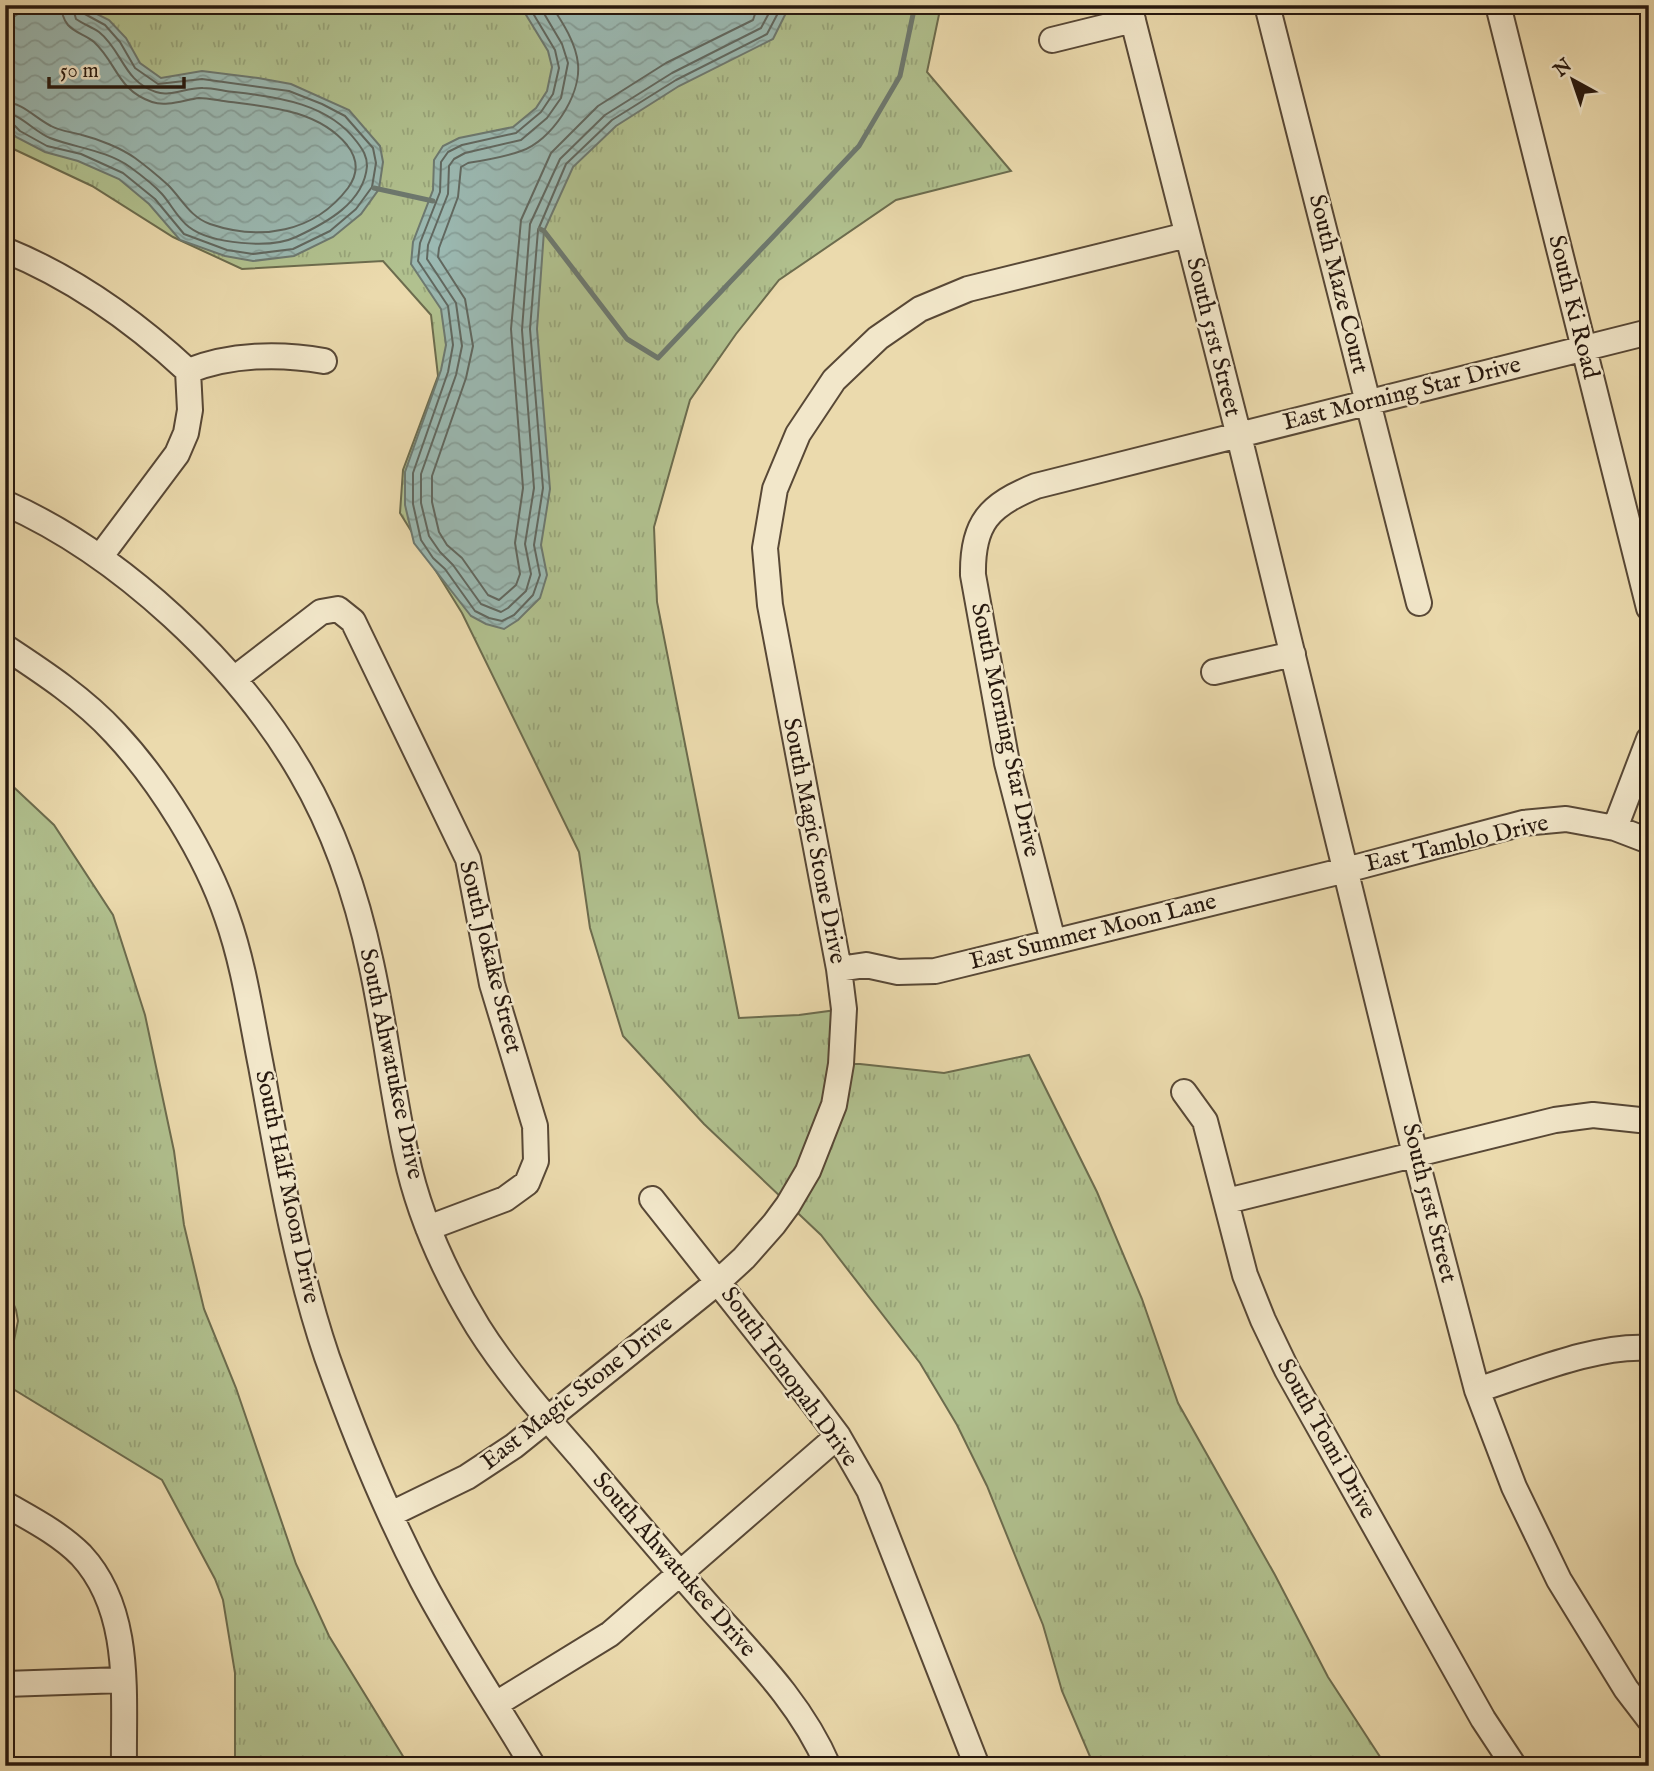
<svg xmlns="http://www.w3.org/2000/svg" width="1654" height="1771" viewBox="0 0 1654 1771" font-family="'IM FELL English',serif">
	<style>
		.grass { fill: url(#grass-tufts); stroke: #6c6c4e; stroke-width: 2 }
		.water { fill: url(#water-waves); stroke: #6d7970; stroke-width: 2 }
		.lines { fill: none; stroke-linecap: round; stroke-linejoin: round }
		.shore { stroke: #616860; stroke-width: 2 }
		.stream { stroke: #6d7970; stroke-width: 5 }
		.minor-casing { stroke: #584836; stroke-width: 28 }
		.minor { stroke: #f2e7ca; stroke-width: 24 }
		.labels { text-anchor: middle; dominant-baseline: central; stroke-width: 5; stroke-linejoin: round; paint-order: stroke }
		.street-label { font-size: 24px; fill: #27180e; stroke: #f2e7ca }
	</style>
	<defs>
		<pattern id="grass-tufts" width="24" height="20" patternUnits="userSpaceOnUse" patternTransform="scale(1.75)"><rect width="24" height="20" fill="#b1c18f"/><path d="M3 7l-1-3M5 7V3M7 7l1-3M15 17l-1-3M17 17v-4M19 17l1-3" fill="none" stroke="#98a57a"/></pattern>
		<pattern id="water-waves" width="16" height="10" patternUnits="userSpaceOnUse" patternTransform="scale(1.75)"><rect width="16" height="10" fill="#9bb9b2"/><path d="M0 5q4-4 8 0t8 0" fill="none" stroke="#869e98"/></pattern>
	</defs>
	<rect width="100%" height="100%" fill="#ebdaad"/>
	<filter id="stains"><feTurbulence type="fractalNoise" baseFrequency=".00286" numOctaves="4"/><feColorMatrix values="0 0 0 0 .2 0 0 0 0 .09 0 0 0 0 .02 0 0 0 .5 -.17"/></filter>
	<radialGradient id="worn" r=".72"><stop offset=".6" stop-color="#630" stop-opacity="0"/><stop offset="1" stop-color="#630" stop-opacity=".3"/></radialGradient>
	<!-- grass -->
	<path class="grass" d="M 5,5 L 941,5 L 927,72 L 1011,171 L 896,200 L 779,280 L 736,334 L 690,400 L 654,527 L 657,602 L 739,1018 L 799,1015 L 844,1009 L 842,1064 L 860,1064 L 944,1073 L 1029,1055 L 1097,1192 L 1142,1299 L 1178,1403 L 1275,1575 L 1328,1677 L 1386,1766 L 1094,1766 L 1062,1691 L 1043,1625 L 987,1486 L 957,1425 L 920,1363 L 821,1235 L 704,1124 L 623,1036 L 590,928 L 579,852 L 462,613 L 400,513 L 403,470 L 438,376 L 431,315 L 383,261 L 242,269 L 173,237 L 92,186 L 5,145 Z
		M 5,779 L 54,825 L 113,915 L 145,1015 L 174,1151 L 184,1225 L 204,1309 L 236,1388 L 296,1564 L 329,1636 L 409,1766 L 235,1766 L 235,1673 L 223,1600 L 215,1579 L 162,1480 L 5,1384 L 18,1321 L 16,1310 L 5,1283 Z"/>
	<!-- water -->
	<path class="water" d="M 36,5 L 79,5 L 109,20 L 126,38 L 140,63 L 161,78 L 202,71 L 258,78 L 291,84 L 349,110 L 380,146 L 383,162 L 379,189 L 361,214 L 333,237 L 294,256 L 253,261 L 225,256 L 180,240 L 149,204 L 119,179 L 78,161 L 45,152 L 16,137 L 5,125 L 5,23 L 28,7 Z
		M 520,5 L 783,5 L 786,13 L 773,39 L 679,86 L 616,126 L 573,167 L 544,231 L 537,329 L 550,489 L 541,545 L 547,575 L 540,598 L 518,620 L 504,629 L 486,624 L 471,616 L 414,543 L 405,505 L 405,472 L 441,370 L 446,345 L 441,309 L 411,264 L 413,242 L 433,190 L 434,160 L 443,146 L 459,138 L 513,127 L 536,108 L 547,91 L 552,67 L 548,51 Z"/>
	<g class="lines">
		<!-- shore -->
		<path class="shore" d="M 528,5 L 555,50 L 559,68 L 553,94 L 541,112 L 516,133 L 462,145 L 448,152 L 441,162 L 440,192 L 420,243 L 418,261 L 448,306 L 453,345 L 448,372 L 413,473 L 413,504 L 421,540 L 433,558 L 445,569 L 475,611 L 489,618 L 502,621 L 514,615 L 533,595 L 540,575 L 534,545 L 543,488 L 530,329 L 538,230 L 566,164 L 612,120 L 676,80 L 767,34 L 778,13 L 777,5
			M 539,5 L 562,44 L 568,63 L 561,98 L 547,118 L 521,140 L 465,153 L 454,159 L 449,166 L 448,194 L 428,245 L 427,259 L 456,303 L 462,346 L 456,375 L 421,474 L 421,503 L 429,536 L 440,552 L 453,565 L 481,604 L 501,612 L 508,608 L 526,591 L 531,574 L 525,544 L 534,488 L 522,330 L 530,224 L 560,159 L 605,115 L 672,73 L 761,28 L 769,13 L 769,5
			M 551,5 C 563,23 576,43 578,64 C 581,96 551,141 521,151 C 505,157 486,160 468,163 L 461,167 L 458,197 L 439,248 L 438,257 L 465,299 L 473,346 L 466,378 L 432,476 L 432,502 L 439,532 L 447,545 L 462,558 L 488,595 L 499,600 L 516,585 L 520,574 L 515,543 L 523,488 L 511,329 L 521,220 L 551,153 L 598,106 L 666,63 L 753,20 L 758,5
			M 5,102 C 23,103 35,118 51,126 C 60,131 72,132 82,135 C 98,139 121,148 135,158 C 146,166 158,176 168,185 C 182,199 190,217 210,224 C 260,241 314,233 348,188 C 359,173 358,159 347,145 C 319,111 272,107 231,102 C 220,101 209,98 199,98 C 184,100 166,107 152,102 C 117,90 117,63 94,42 C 86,35 75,33 68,25 C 63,19 62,13 61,5
			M 5,113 C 19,113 35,132 50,138 C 76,148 106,150 130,167 C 141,175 153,184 162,194 C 171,204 178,219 189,227 C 211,244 271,249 296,237 C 326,223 364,203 367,166 C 367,156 363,150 357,142 C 329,104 279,97 234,92 C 224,91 213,88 203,88 C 188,87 170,97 156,92 C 124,82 122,50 99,32 C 92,27 83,24 76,19 L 72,5
			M 5,121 L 12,123 L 20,131 L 47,146 L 81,154 L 123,173 L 155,199 L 184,234 L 227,250 L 253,254 L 293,249 L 330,231 L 356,209 L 372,187 L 376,163 L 373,148 L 345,116 L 322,104 L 289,91 L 202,79 L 158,84 L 135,68 L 120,42 L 105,25 L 83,13 L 81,5"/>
		<!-- stream -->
		<path class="stream" d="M 374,188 L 433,201
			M 540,229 L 544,231 L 627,339 L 658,358 L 859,146 L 900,76 L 915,5"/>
		<defs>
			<path id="minor" d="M 1129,5 L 1239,436 L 1415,1154 L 1477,1390 L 1514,1487 L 1559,1580 L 1626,1689 L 1649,1719
				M 1267,5 L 1419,603
				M 1498,5 L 1649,608
				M 1052,40 L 1133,20
				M 5,250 C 74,278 134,321 188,371 L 190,410 L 186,433 L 177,454 L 100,557
				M 188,371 C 230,354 280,353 324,361
				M 5,503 C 120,554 238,664 301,773 C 335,831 357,897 371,963 C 385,1026 392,1091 406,1155 C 419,1216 446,1275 478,1327 C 507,1373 544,1415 580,1456 C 624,1508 667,1559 712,1610 C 756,1659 802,1705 828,1766
				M 5,647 C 43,672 84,699 115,733 C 160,781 206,855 227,917 C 244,965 251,1016 261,1066 C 279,1164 295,1263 327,1357 C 354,1433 385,1509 422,1580 C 455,1643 496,1704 533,1766
				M 1214,672 L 1293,654
				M 234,679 L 321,612 L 338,609 L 353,621 L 468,859 L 492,984 L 535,1126 L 536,1161 L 527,1183 L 505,1199 L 428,1228
				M 1615,828 L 1649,739
				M 1053,941 L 1007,763 L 973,575 C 972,523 989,505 1036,486 L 1649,332
				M 839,969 L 866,965 L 898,972 L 935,971 L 1346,870 L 1523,823 L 1566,819 L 1615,828 L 1649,841
				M 1184,1092 L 1205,1121 L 1245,1275 L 1263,1320 L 1287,1370 L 1483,1719 L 1514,1766
				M 652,1199 L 811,1400 L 838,1436 L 869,1490 L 977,1766
				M 1227,1201 L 1555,1120 L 1593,1115 L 1649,1121
				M 1477,1390 C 1527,1374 1597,1344 1649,1348
				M 5,1504 C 31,1519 59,1533 81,1555 C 133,1611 123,1695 124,1766
				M 391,1514 L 467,1477 L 514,1446 L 719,1281 L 744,1258 L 774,1224 L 788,1205 L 808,1171 L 834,1105 L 841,1064 L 844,1009 L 839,969 L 770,605 L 765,548 L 775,489 L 798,434 L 834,380 L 878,338 L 920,309 L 968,289 L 1187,235
				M 5,1684 L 123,1680
				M 496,1704 L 610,1634 L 838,1436"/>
		</defs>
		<!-- minor casing -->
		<use href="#minor" class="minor-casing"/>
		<!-- minor -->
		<use href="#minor" class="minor"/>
	</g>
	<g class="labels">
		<!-- street labels -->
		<g class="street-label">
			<text transform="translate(1338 284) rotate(76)">South Maze Court</text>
			<text transform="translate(1573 307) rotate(76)">South Ki Road</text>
			<text transform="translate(1213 337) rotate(76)">South 51st Street</text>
			<text transform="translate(1402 394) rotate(-14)">East Morning Star Drive</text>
			<text transform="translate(1005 730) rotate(78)">South Morning Star Drive</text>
			<text transform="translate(814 841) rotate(79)">South Magic Stone Drive</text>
			<text transform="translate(1457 844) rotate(-13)">East Tamblo Drive</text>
			<text transform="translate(1093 932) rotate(-14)">East Summer Moon Lane</text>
			<text transform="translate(490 957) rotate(76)">South Jokake Street</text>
			<text transform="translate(391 1064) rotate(78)">South Ahwatukee Drive</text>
			<text transform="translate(287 1187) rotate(78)">South Half Moon Drive</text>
			<text transform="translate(1429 1203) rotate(76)">South 51st Street</text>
			<text transform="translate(789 1377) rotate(54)">South Tonopah Drive</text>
			<text transform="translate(577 1393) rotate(-38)">East Magic Stone Drive</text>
			<text transform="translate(1326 1439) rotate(61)">South Tomi Drive</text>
			<text transform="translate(674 1565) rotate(49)">South Ahwatukee Drive</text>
		</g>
	</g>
	<!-- margin -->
	<rect width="1654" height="1771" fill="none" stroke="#ebdaad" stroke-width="28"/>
	<rect x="7" y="7" width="1640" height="1757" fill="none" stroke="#27180e" stroke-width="3.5"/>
	<rect x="14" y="14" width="1626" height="1743" fill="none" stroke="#27180e" stroke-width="2"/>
	<!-- north arrow -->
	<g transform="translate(1573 80) rotate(320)" stroke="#f2e7ca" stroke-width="5" paint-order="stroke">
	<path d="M0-5L12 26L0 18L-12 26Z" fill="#27180e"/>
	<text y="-10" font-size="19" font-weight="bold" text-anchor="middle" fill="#27180e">N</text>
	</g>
	<!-- scale -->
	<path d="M49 77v10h135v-10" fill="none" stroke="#27180e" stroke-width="3.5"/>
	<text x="60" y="77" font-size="21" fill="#27180e" stroke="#f2e7ca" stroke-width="5" paint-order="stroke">50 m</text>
	<rect width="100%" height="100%" filter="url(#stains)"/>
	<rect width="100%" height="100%" fill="url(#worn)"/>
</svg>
